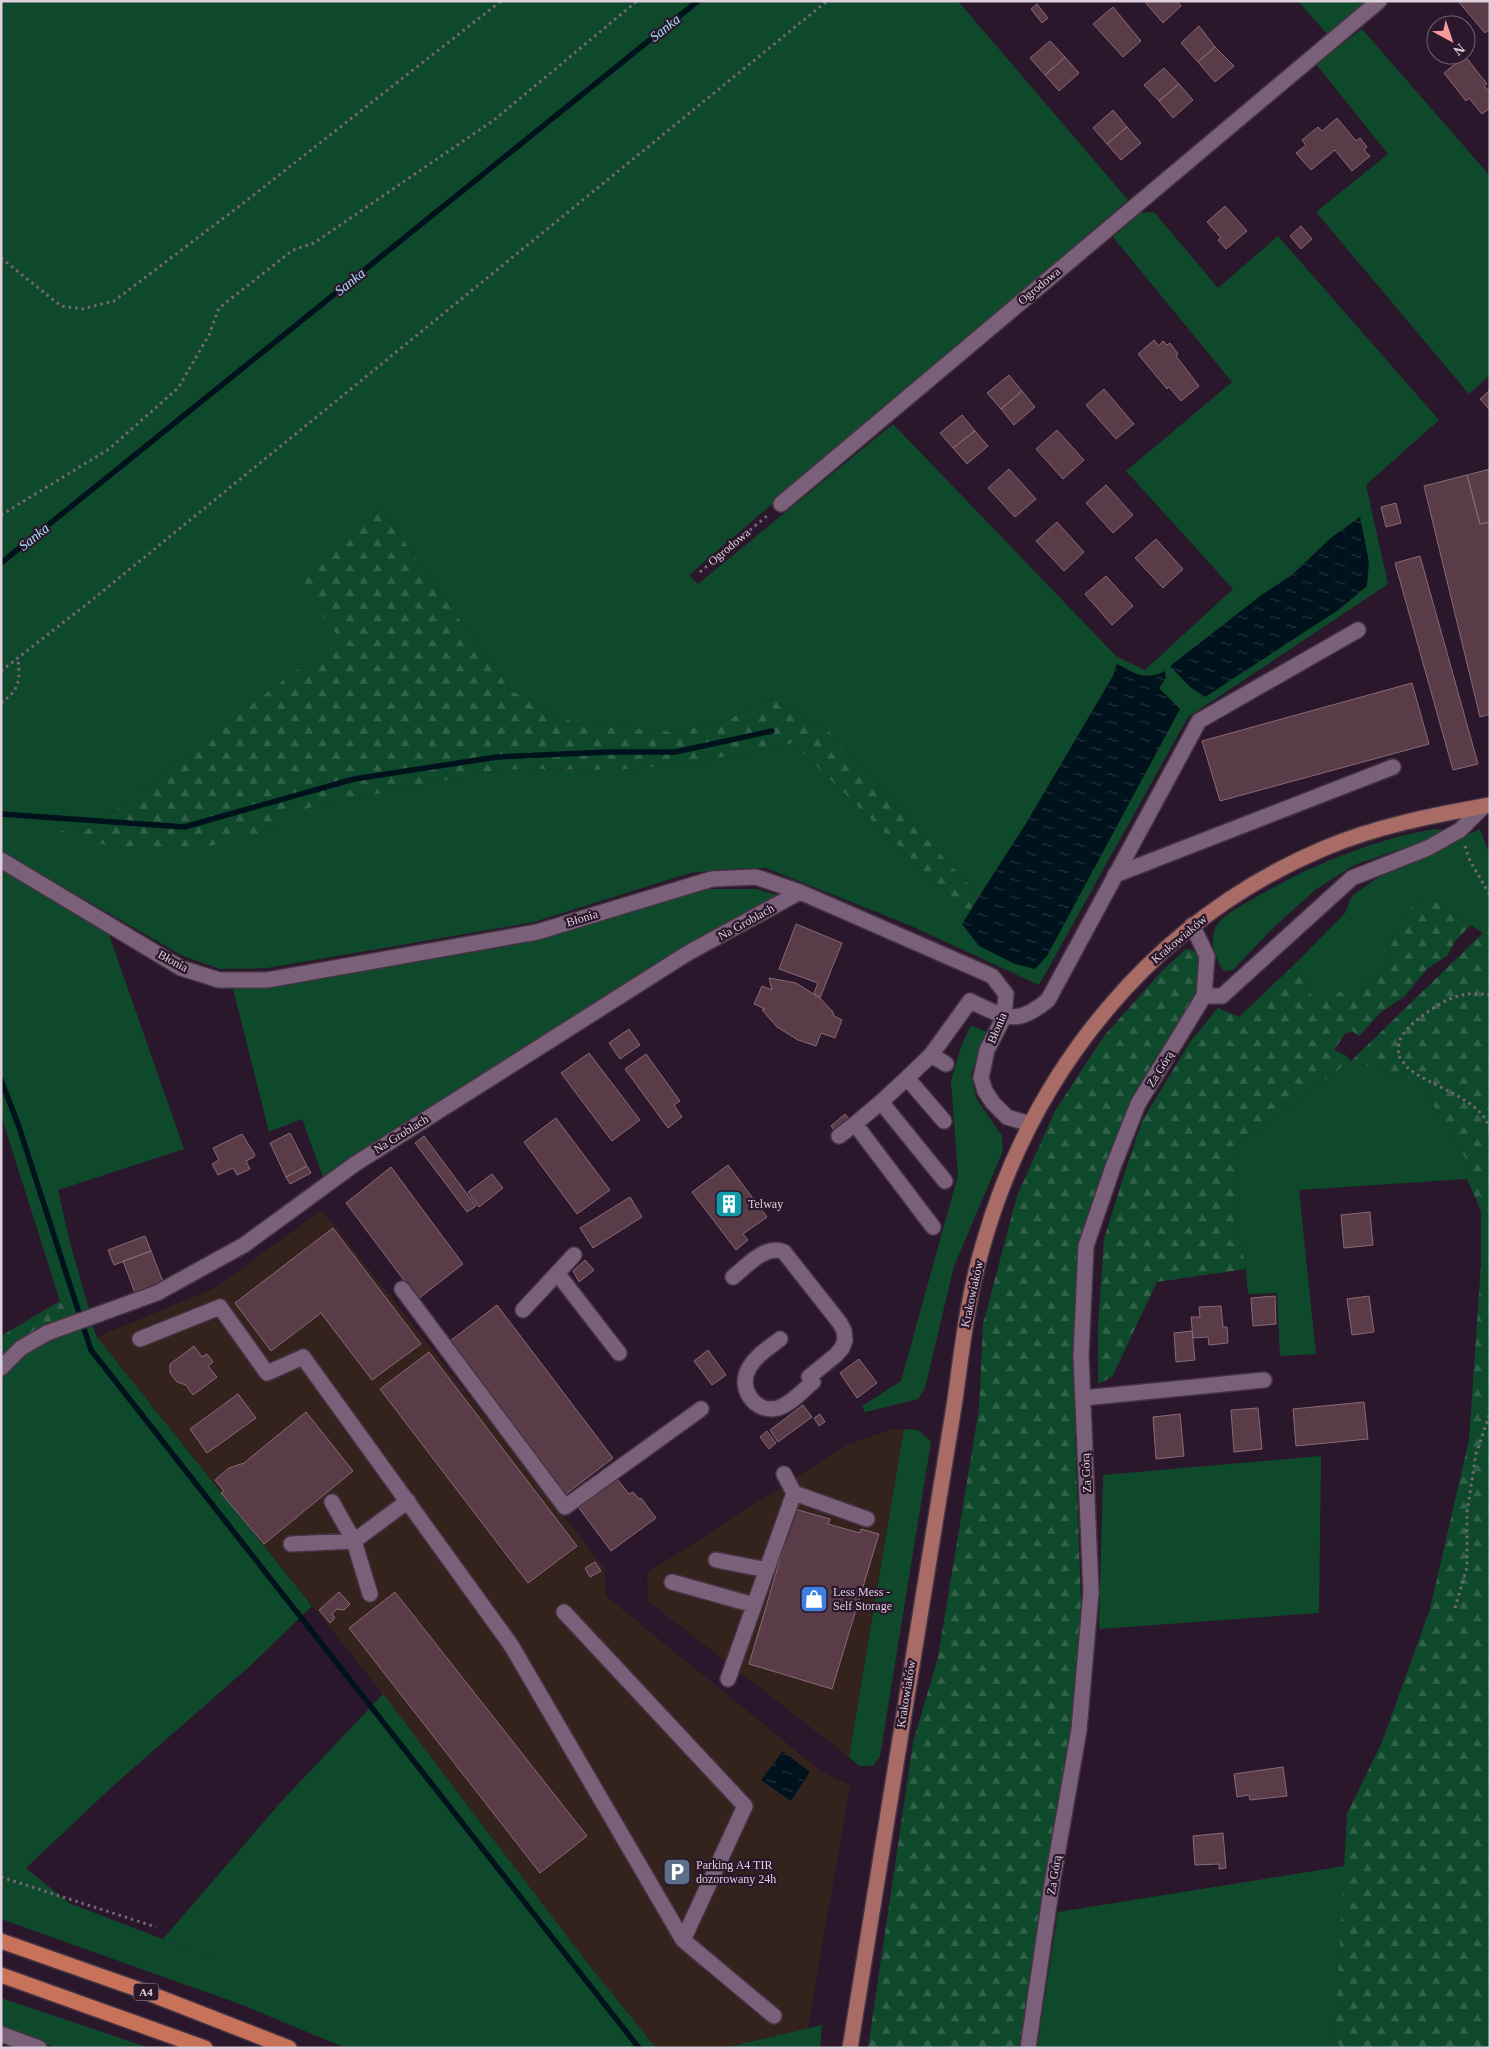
<svg xmlns="http://www.w3.org/2000/svg" width="1491" height="2049" viewBox="0 0 1491 2049" font-family="'Times New Roman',serif">
	<style>
		.commercial { fill: #34221c }
		.grass { fill: #0f492c; fill-rule: evenodd }
		.forest { fill: url(#forest-firs) }
		.water { fill: url(#water-ripples) }
		.lines { fill: none; stroke-linecap: round; stroke-linejoin: round }
		.stream { stroke: #00121b; stroke-width: 5.5 }
		.building { fill: #5a3c48; stroke: #8a6976 }
		.minor-casing { stroke: #443443; stroke-width: 18 }
		.major-casing { stroke: #443443; stroke-width: 18 }
		.highway-casing { stroke: #443443; stroke-width: 18 }
		.path { stroke: #767; stroke-width: 3; stroke-dasharray: 2.5 4; stroke-linecap: butt }
		.minor { stroke: #7a6179; stroke-width: 15 }
		.major { stroke: #a96b66; stroke-width: 15 }
		.highway { stroke: #c8725a; stroke-width: 15 }
		.labels { text-anchor: middle; dominant-baseline: central; stroke-width: 4.5; stroke-linejoin: round; paint-order: stroke }
		.shield { fill: #2b172b; stroke: #a898a8; stroke-width: 1 }
		.shield-label { font-size: 11px; font-weight: bold; fill: #ded0dd }
		.street-label { font-size: 12px; fill: #ded0dd; stroke: #2b172b }
		.poi-label { font-size: 12px; fill: #ded0dd; stroke: #2b172b; text-anchor: start }
		.water-label { font-size: 14px; font-style: italic; fill: #a2e1fb; stroke: #2b172b }
	</style>
	<defs>
		<pattern id="forest-firs" width="22" height="20" patternUnits="userSpaceOnUse" patternTransform="scale(1.25)"><rect width="22" height="20" fill="#0f492c"/><path d="M5 1l3.5 6h-7zM16 11l3.5 6h-7z" fill="#32624a"/></pattern>
		<pattern id="water-ripples" width="26" height="14" patternUnits="userSpaceOnUse" patternTransform="scale(1.25)"><rect width="26" height="14" fill="#00121b"/><path d="M2 4q2-2 4 0t4 0M15 11q2-2 4 0t4 0" fill="none" stroke="#25333c"/></pattern>
	</defs>
	<rect width="100%" height="100%" fill="#2b172b"/>
	<!-- commercial -->
	<path class="commercial" d="M 322,1210 L 586,1544 L 604,1568 L 606,1596 L 822,1772 L 850,1785 L 808,2028 L 724,2048 L 656,2048 L 585,1960 L 369,1676 L 97,1337 L 215,1288 Z
		M 891,1429 L 904,1429 L 849,1757 L 648,1601 L 647,1573 L 847,1445 Z"/>
	<!-- grass -->
	<path class="grass" d="M 1,1 L 958,1 L 1128,200 L 689,575 L 698,584 L 893,424 L 1117,657 L 1145,670 L 1233,589 L 1126,471 L 1232,382 L 1113,237 L 1140,213 L 1154,212 L 1218,288 L 1278,236 L 1439,420 L 1366,485 L 1388,584 L 1188,717 L 1039,985 L 909,925 L 766,868 L 725,869 L 690,873 L 534,922 L 267,968 L 220,969 L 183,956 L 1,851 ZM 381,509 L 510,690 L 575,723 L 673,732 L 722,722 L 772,699 L 827,729 L 979,896 L 1027,822 L 1113,676 L 1117,664 L 1140,676 L 1166,678 L 963,924 L 970,912 L 936,883 L 793,743 L 687,764 L 616,770 L 520,769 L 476,774 L 307,808 L 252,838 L 61,831 L 90,828 L 109,815 L 340,637 ZM 1360,517 L 1367,586 L 1338,610 L 1205,696 L 1230,620 L 1263,594 L 1292,575 L 1331,538 Z
		M 1298,1 L 1366,1 L 1327,34 Z
		M 1362,29 L 1490,176 L 1490,375 L 1469,394 L 1316,212 L 1388,154 L 1316,64 Z
		M 1435,829 L 1444,830 L 1436,837 L 1354,865 L 1315,890 L 1274,927 L 1233,970 L 1224,971 C 1217,963 1210,942 1214,932 C 1217,918 1239,907 1251,900 C 1307,867 1370,840 1435,829 Z
		M 1480,829 L 1490,856 L 1490,925 L 1483,933 L 1424,895 L 1397,922 L 1382,972 L 1314,1005 L 1299,960 L 1345,913 L 1352,896 L 1377,878 Z
		M 1,867 L 108,932 L 184,1149 L 58,1190 L 69,1239 L 90,1313 L 70,1319 L 60,1301 L 1,1115 Z
		M 708,889 L 756,889 L 778,895 L 688,947 L 324,1180 L 302,1119 L 269,1132 L 232,985 L 540,938 Z
		M 971,1025 L 987,1032 L 971,1074 L 976,1098 L 1002,1136 L 1003,1151 L 954,1266 L 925,1388 L 918,1399 L 865,1412 L 862,1406 L 901,1381 L 958,1175 L 951,1081 L 962,1044 Z
		M 1350,1061 L 1419,1081 L 1465,1157 L 1467,1179 L 1299,1190 L 1316,1354 L 1280,1356 L 1277,1293 L 1248,1294 L 1246,1269 L 1234,1210 L 1238,1144 Z
		M 91,1323 L 97,1337 L 312,1606 L 250,1666 L 114,1785 L 26,1868 L 69,1903 L 217,1960 L 163,1939 L 280,1803 L 383,1694 L 585,1960 L 656,2048 L 346,2048 L 237,2003 L 1,1919 L 1,1372 L 9,1364 L 51,1335 Z
		M 904,1429 L 918,1430 L 931,1442 L 880,1756 L 873,1766 L 859,1766 L 849,1757 Z
		M 1321,1456 L 1319,1613 L 1099,1629 L 1103,1475 Z
		M 1345,1866 L 1335,2034 L 1340,2048 L 1037,2048 L 1058,1912 Z
		M 1,1998 L 144,2046 L 149,2048 L 57,2048 L 1,2028 Z
		M 822,2025 L 820,2048 L 724,2048 Z"/>
	<!-- forest -->
	<path class="forest" d="M 381,509 L 510,690 L 575,723 L 673,732 L 722,722 L 772,699 L 827,729 L 979,896 L 970,912 L 936,883 L 793,743 L 687,764 L 616,770 L 520,769 L 476,774 L 308,808 L 252,838 L 185,850 L 109,846 L 59,831 L 90,828 L 109,815 L 339,637 L 293,578 Z
		M 1424,895 L 1471,925 L 1455,941 L 1447,956 L 1427,969 L 1404,997 L 1382,1011 L 1359,1036 L 1352,1031 L 1345,1034 L 1334,1050 L 1345,1055 L 1351,1061 L 1483,933 L 1490,925 L 1490,2048 L 1340,2048 L 1335,2034 L 1347,1814 L 1382,1742 L 1430,1609 L 1469,1440 L 1481,1265 L 1481,1211 L 1467,1179 L 1465,1157 L 1419,1081 L 1350,1061 L 1238,1144 L 1234,1210 L 1246,1269 L 1157,1282 L 1112,1377 L 1098,1384 L 1098,1329 L 1104,1239 L 1125,1172 L 1142,1121 L 1190,1042 L 1218,1008 L 1239,1017 L 1299,960 L 1314,1004 L 1382,972 L 1397,922 Z
		M 1186,949 L 1198,952 L 1202,960 L 1201,987 L 1131,1102 L 1104,1169 L 1078,1254 L 1074,1403 L 1081,1604 L 1072,1727 L 1019,2048 L 868,2048 L 913,1743 L 938,1657 L 979,1409 L 983,1324 L 1017,1196 L 1055,1111 L 1104,1036 L 1163,970 Z
		M 60,1301 L 70,1319 L 1,1360 L 1,1336 Z"/>
	<!-- water -->
	<path class="water" d="M 1360,517 L 1369,562 L 1367,586 L 1338,610 L 1205,697 L 1189,686 L 1170,666 L 1263,594 L 1292,575 L 1331,538 Z
		M 1117,664 C 1136,674 1144,681 1165,671 L 1166,678 L 1159,688 L 1180,709 L 1047,956 L 1035,969 L 1015,964 L 979,946 L 962,924 L 1027,822 L 1113,676 Z
		M 783,1751 L 810,1772 L 791,1801 L 761,1780 Z"/>
	<g class="lines">
		<!-- stream -->
		<path class="stream" d="M 1,563 L 698,1
			M 1,814 L 184,827 L 354,779 L 497,757 L 608,752 L 675,752 L 772,731
			M 1,1080 L 19,1127 L 91,1350 L 639,2048"/>
	</g>
	<!-- building -->
	<path class="building" d="M 1146,1 L 1177,1 L 1181,6 L 1163,23 L 1145,2 Z
		M 1458,1 L 1490,1 L 1490,29 L 1485,33 Z
		M 1037,4 L 1048,18 L 1042,23 L 1031,9 Z
		M 1113,7 L 1141,41 L 1123,57 L 1093,24 Z
		M 1199,26 L 1215,47 L 1198,62 L 1181,43 Z
		M 1050,41 L 1065,57 L 1045,75 L 1030,58 Z
		M 1215,47 L 1234,66 L 1215,82 L 1198,62 Z
		M 1465,56 L 1487,84 L 1484,86 L 1490,92 L 1490,108 L 1482,114 L 1469,98 L 1466,101 L 1444,73 Z
		M 1065,57 L 1079,73 L 1059,91 L 1045,75 Z
		M 1164,68 L 1179,84 L 1159,101 L 1144,85 Z
		M 1179,84 L 1193,100 L 1173,118 L 1159,101 Z
		M 1113,110 L 1127,127 L 1107,144 L 1093,128 Z
		M 1337,118 L 1356,141 L 1360,138 L 1367,147 L 1364,150 L 1370,156 L 1352,171 L 1335,150 L 1311,170 L 1296,153 L 1306,145 L 1302,140 L 1318,127 L 1322,131 Z
		M 1127,127 L 1141,143 L 1121,160 L 1107,144 Z
		M 1225,206 L 1247,231 L 1226,249 L 1218,240 L 1221,238 L 1207,222 Z
		M 1301,226 L 1312,239 L 1301,249 L 1290,236 Z
		M 1154,340 L 1159,346 L 1163,341 L 1167,345 L 1170,343 L 1178,354 L 1176,356 L 1199,386 L 1181,401 L 1169,387 L 1167,389 L 1138,354 Z
		M 1009,375 L 1022,391 L 1001,409 L 987,393 Z
		M 1104,389 L 1134,424 L 1116,439 L 1086,405 Z
		M 1490,390 L 1490,410 L 1480,399 Z
		M 1022,391 L 1035,407 L 1014,425 L 1001,409 Z
		M 962,415 L 975,431 L 953,448 L 940,433 Z
		M 1057,430 L 1084,460 L 1063,479 L 1036,449 Z
		M 975,431 L 988,446 L 967,464 L 953,448 Z
		M 1009,469 L 1036,499 L 1015,517 L 988,488 Z
		M 1490,469 L 1490,522 L 1480,524 L 1467,475 Z
		M 1467,475 L 1480,524 L 1490,522 L 1490,714 L 1480,717 L 1424,486 Z
		M 1106,485 L 1133,515 L 1113,533 L 1086,503 Z
		M 1396,503 L 1401,523 L 1386,527 L 1381,507 Z
		M 1057,522 L 1084,552 L 1064,571 L 1036,541 Z
		M 1156,539 L 1183,569 L 1163,588 L 1135,558 Z
		M 1420,556 L 1478,764 L 1453,770 L 1395,563 Z
		M 1106,576 L 1133,606 L 1112,625 L 1085,594 Z
		M 1412,683 L 1429,744 L 1220,801 L 1202,741 Z
		M 796,924 L 842,943 L 820,998 L 814,993 L 818,983 L 779,969 Z
		M 769,978 L 796,983 L 820,998 L 833,1012 L 834,1016 L 842,1020 L 835,1038 L 821,1033 L 816,1046 L 798,1040 L 777,1027 L 762,1010 L 765,1009 L 754,1004 L 762,986 L 772,990 Z
		M 629,1029 L 640,1045 L 620,1059 L 609,1043 Z
		M 589,1053 L 640,1120 L 612,1141 L 561,1073 Z
		M 646,1054 L 680,1101 L 674,1105 L 682,1117 L 668,1128 L 625,1069 Z
		M 845,1114 L 851,1121 L 836,1133 L 831,1126 Z
		M 556,1118 L 610,1190 L 577,1214 L 524,1142 Z
		M 290,1133 L 307,1166 L 286,1177 L 270,1143 Z
		M 242,1134 L 255,1155 L 254,1157 L 246,1161 L 250,1169 L 237,1175 L 233,1168 L 218,1175 L 212,1164 L 219,1160 L 213,1148 Z
		M 424,1136 L 476,1206 L 467,1212 L 415,1143 Z
		M 728,1165 L 767,1217 L 743,1234 L 748,1240 L 736,1250 L 692,1192 Z
		M 307,1166 L 311,1173 L 290,1184 L 286,1177 Z
		M 391,1167 L 463,1264 L 418,1299 L 346,1203 Z
		M 492,1174 L 503,1188 L 479,1207 L 468,1192 Z
		M 630,1197 L 642,1217 L 593,1248 L 580,1228 Z
		M 1370,1212 L 1373,1245 L 1344,1248 L 1341,1215 Z
		M 333,1228 L 421,1344 L 372,1380 L 321,1313 L 271,1351 L 235,1303 Z
		M 145,1236 L 151,1251 L 114,1265 L 108,1250 Z
		M 151,1251 L 163,1282 L 135,1293 L 123,1261 Z
		M 585,1260 L 594,1270 L 579,1282 L 573,1271 Z
		M 1275,1296 L 1276,1324 L 1253,1326 L 1251,1298 Z
		M 1369,1296 L 1374,1332 L 1352,1335 L 1347,1299 Z
		M 497,1305 L 613,1458 L 566,1494 L 450,1341 Z
		M 1221,1306 L 1223,1327 L 1227,1327 L 1228,1343 L 1209,1345 L 1208,1337 L 1193,1338 L 1191,1317 L 1200,1317 L 1199,1307 Z
		M 1192,1331 L 1195,1360 L 1176,1362 L 1174,1333 Z
		M 194,1346 L 202,1357 L 207,1354 L 213,1362 L 208,1366 L 217,1377 L 193,1395 L 186,1385 L 177,1382 L 170,1373 L 170,1364 Z
		M 708,1350 L 726,1375 L 712,1385 L 694,1361 Z
		M 429,1352 L 577,1546 L 528,1583 L 380,1389 Z
		M 859,1359 L 877,1383 L 857,1398 L 840,1373 Z
		M 238,1394 L 256,1418 L 207,1453 L 190,1429 Z
		M 1364,1402 L 1368,1439 L 1296,1446 L 1293,1409 Z
		M 803,1405 L 812,1417 L 778,1442 L 770,1430 Z
		M 1258,1408 L 1262,1449 L 1234,1452 L 1231,1410 Z
		M 306,1412 L 353,1471 L 264,1544 L 221,1493 L 224,1491 L 215,1480 L 229,1468 L 244,1463 Z
		M 820,1414 L 825,1422 L 819,1426 L 814,1418 Z
		M 1180,1414 L 1184,1456 L 1156,1459 L 1153,1417 Z
		M 767,1431 L 776,1443 L 769,1449 L 760,1437 Z
		M 617,1479 L 629,1494 L 633,1492 L 639,1499 L 641,1498 L 656,1518 L 611,1551 L 579,1508 Z
		M 795,1509 L 830,1519 L 828,1524 L 860,1533 L 861,1529 L 879,1534 L 832,1689 L 749,1664 Z
		M 595,1562 L 601,1571 L 590,1577 L 585,1568 Z
		M 339,1592 L 350,1604 L 344,1610 L 337,1609 L 332,1614 L 335,1618 L 330,1623 L 319,1610 Z
		M 395,1592 L 587,1836 L 540,1873 L 349,1628 Z
		M 1283,1767 L 1287,1796 L 1250,1800 L 1249,1795 L 1237,1797 L 1234,1774 Z
		M 1223,1833 L 1226,1868 L 1219,1869 L 1219,1864 L 1195,1865 L 1193,1836 Z"/>
	<g class="lines">
		<defs>
			<path id="minor" d="M 781,504 L 1379,1
				M 1,860 L 181,968 L 219,980 L 267,980 L 537,932 L 712,879 L 756,877 L 800,892 L 992,976 L 1006,994 L 1004,1017 L 987,1050 L 981,1078 L 985,1091 L 993,1103 L 1007,1117 L 1030,1124
				M 1115,875 L 1393,767
				M 1204,996 L 1222,996 L 1352,878 L 1428,848 L 1460,830 L 1484,806
				M 931,1055 L 907,1078 L 944,1121
				M 946,1064 L 931,1055 L 970,1001 C 1005,1017 1016,1027 1048,1000 L 1199,721 L 1358,630
				M 907,1078 L 881,1102 L 945,1181
				M 881,1102 L 855,1124 L 933,1227
				M 839,1136 L 855,1124
				M 557,1273 L 619,1353
				M 733,1277 C 747,1266 765,1244 784,1252 L 840,1323 L 844,1331 L 845,1340 L 842,1348 L 836,1355 L 809,1377
				M 402,1289 L 565,1507 L 701,1409
				M 523,1310 L 574,1255
				M 140,1339 L 220,1307 L 267,1373 L 303,1357 L 511,1645 L 683,1940 L 774,2016
				M 780,1339 C 769,1348 756,1355 749,1368 C 737,1388 755,1414 778,1408 C 791,1404 803,1390 813,1382
				M 1,1368 L 21,1348 L 47,1333 L 157,1293 L 244,1245 L 355,1164 L 688,953 L 800,892
				M 1083,1398 L 1264,1380
				M 784,1474 L 794,1493 L 867,1519
				M 332,1502 L 354,1541 L 370,1594
				M 291,1544 L 354,1541 L 408,1501
				M 716,1560 L 767,1570
				M 672,1582 L 754,1605
				M 564,1612 L 745,1806 L 683,1940
				M 728,1679 L 794,1493
				M 1,2034 L 39,2048
				M 1028,2048 L 1052,1884 L 1079,1730 L 1091,1592 L 1081,1356 L 1086,1246 L 1113,1167 L 1138,1104 L 1204,996 L 1207,956 L 1192,925"/>
			<path id="major" d="M 850,2048 L 955,1400 C 962,1348 968,1296 983,1245 C 1033,1069 1154,920 1325,848 C 1377,826 1434,815 1490,805"/>
			<path id="highway" d="M 1,1941 L 143,1991 L 289,2048
				M 1,1975 L 205,2048"/>
		</defs>
		<!-- minor casing -->
		<use href="#minor" class="minor-casing"/>
		<!-- major casing -->
		<use href="#major" class="major-casing"/>
		<!-- highway casing -->
		<use href="#highway" class="highway-casing"/>
		<!-- path -->
		<path class="path" d="M 1,258 L 61,306 L 82,309 L 114,301 L 237,208 L 501,1
			M 1,515 L 109,449 L 178,388 L 209,335 L 219,308 L 293,250 L 314,243 L 494,120 L 637,1
			M 700,572 L 768,515
			M 1,671 L 87,604 L 827,1
			M 1,703 C 20,689 20,681 18,659
			M 1465,846 L 1470,861 L 1490,895
			M 1490,995 C 1478,993 1467,993 1455,997 C 1441,1001 1404,1026 1400,1040 C 1398,1044 1399,1051 1398,1055 C 1401,1059 1404,1064 1408,1068 C 1432,1088 1482,1098 1490,1130
			M 1455,1608 L 1467,1567 L 1467,1512 L 1476,1454 L 1490,1413
			M 1,1877 L 156,1927"/>
		<!-- minor -->
		<use href="#minor" class="minor"/>
		<!-- major -->
		<use href="#major" class="major"/>
		<!-- highway -->
		<use href="#highway" class="highway"/>
	</g>
	<!-- icons -->
	<defs>
		<symbol id="building-square" viewBox="-11 -11 22 22"><rect x="-9" y="-9" width="18" height="18" rx="4" fill="#0f9aa8" stroke="#2b172b"/><path d="M-4-6H4V6H1V3H-1V6H-4ZM-2.5-4.3h1.7v1.8h-1.7ZM.8-4.3h1.7v1.8H.8ZM-2.5-1h1.7V.8h-1.7ZM.8-1h1.7V.8H.8Z" fill="#fff"/></symbol>
		<symbol id="shop-square" viewBox="-11 -11 22 22"><rect x="-9" y="-9" width="18" height="18" rx="4" fill="#3f7fe0" stroke="#2b172b"/><path d="M-5-2.5h2.3a2.7 3.5 0 0 1 5.4 0H5L5.5 6h-11ZM-1.5-2.5h3a1.5 2.3 0 0 0-3 0Z" fill="#fff"/></symbol>
		<symbol id="parking-square" viewBox="-11 -11 22 22"><rect x="-9" y="-9" width="18" height="18" rx="4" fill="#5c6f8a" stroke="#2b172b"/><path d="M-3.5-5.5H1a3.5 3.5 0 0 1 0 7H-1V5.5H-3.5ZM-1-3.4V-.6H.8a1.4 1.4 0 0 0 0-2.8Z" fill="#fff"/></symbol>
	</defs>
	<g fill-rule="evenodd">
		<use href="#building-square" x="713" y="1188" width="32" height="32"/>
		<use href="#shop-square" x="798" y="1583" width="32" height="32"/>
		<use href="#parking-square" x="661" y="1856" width="32" height="32"/>
	</g>
	<g class="labels">
		<!-- shield labels -->
		<rect class="shield" x="133.5" y="1983.5" width="25" height="17" rx="4"/>
		<g class="shield-label">
			<text x="146" y="1992">A4</text>
		</g>
		<!-- street labels -->
		<g class="street-label">
			<text transform="translate(1039 286) rotate(-40)">Ogrodowa</text>
			<text transform="translate(729 547) rotate(-40)">Ogrodowa</text>
			<text transform="translate(582 918) rotate(-17)">Błonia</text>
			<text transform="translate(746 922) rotate(-29)">Na Groblach</text>
			<text transform="translate(1179 939) rotate(-40)">Krakowiaków</text>
			<text transform="translate(173 961) rotate(28)">Błonia</text>
			<text transform="translate(997 1028) rotate(-67)">Błonia</text>
			<text transform="translate(1160 1069) rotate(-58)">Za Górą</text>
			<text transform="translate(401 1134) rotate(-32)">Na Groblach</text>
			<text transform="translate(972 1294) rotate(-78)">Krakowiaków</text>
			<text transform="translate(1086 1473) rotate(-93)">Za Górą</text>
			<text transform="translate(906 1694) rotate(-81)">Krakowiaków</text>
			<text transform="translate(1054 1875) rotate(-81)">Za Górą</text>
		</g>
		<!-- poi labels -->
		<g class="poi-label">
			<text x="748" y="1204">Telway</text>
			<text x="833" y="1592">Less Mess -<tspan x="833" dy="14">Self Storage</tspan></text>
			<text x="696" y="1865">Parking A4 TIR<tspan x="696" dy="14">dozorowany 24h</tspan></text>
		</g>
		<!-- water labels -->
		<g class="water-label">
			<text transform="translate(665 28) rotate(-39)">Sanka</text>
			<text transform="translate(350 282) rotate(-39)">Sanka</text>
			<text transform="translate(34 537) rotate(-39)">Sanka</text>
		</g>
	</g>
	<!-- border -->
	<rect width="1491" height="2049" fill="none" stroke="#ded0dd" stroke-width="5"/>
	<!-- north arrow -->
	<g transform="translate(1451 40) rotate(140)"><circle r="24" fill="#2b172b" stroke="#736172"/>
	<path d="M0-4L9 19L0 12L-9 19Z" fill="#f59b9c"/>
	<text y="-8" font-size="14" font-weight="bold" text-anchor="middle" fill="#ded0dd">N</text>
	</g>
</svg>
